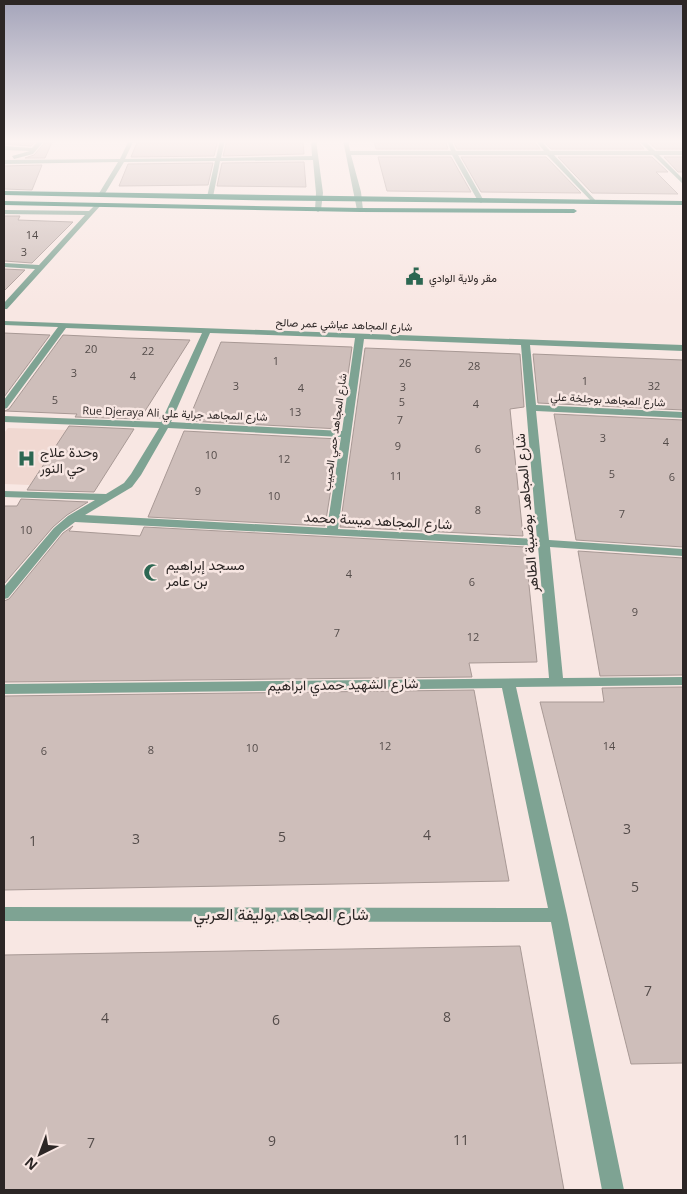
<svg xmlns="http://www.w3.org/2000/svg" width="687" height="1194" viewBox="0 0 687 1194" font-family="'Open Sans',Vazirmatn,sans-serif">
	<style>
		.built { fill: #f0d8d1 }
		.building { fill: #cebeba; stroke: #a89995 }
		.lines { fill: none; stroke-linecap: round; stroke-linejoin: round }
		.minor { fill: #7ea393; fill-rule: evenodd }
		.major { fill: #0c664c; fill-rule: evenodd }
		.labels { text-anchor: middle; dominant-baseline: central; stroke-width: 5; stroke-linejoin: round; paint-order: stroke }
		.number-label { font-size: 11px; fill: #544c4a }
		.far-poi-label { font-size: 11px; fill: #2c2625; stroke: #f8e7e3; text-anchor: start }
		.far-street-label { font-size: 11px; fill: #2c2625; stroke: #f8e7e3 }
		.poi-label { font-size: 14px; fill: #2c2625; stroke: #f8e7e3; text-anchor: start }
		.street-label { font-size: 14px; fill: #2c2625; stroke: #f8e7e3 }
		.near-number-label { font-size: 14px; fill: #544c4a }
		.near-street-label { font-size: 16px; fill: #2c2625; stroke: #f8e7e3 }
	</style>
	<rect width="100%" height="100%" fill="#f8e7e3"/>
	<!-- built -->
	<path class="built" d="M 8,428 L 67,430 L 30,485 L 4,484 L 4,433 Z"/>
	<!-- building -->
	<path class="building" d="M 4,140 L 37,140 L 31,146 L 4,144 Z
		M 47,140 L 53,140 L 45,158 L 25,158 L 34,155 Z
		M 138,140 L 218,140 L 214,156 L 131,157 Z
		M 227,140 L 303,140 L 304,154 L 223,156 Z
		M 374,140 L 445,140 L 448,149 L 376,149 Z
		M 453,140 L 533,140 L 540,149 L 457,149 Z
		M 542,140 L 636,140 L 644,149 L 551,149 Z
		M 646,140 L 683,140 L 683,149 L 656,149 Z
		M 378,157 L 451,157 L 471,192 L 387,191 Z
		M 461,157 L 546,157 L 581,193 L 481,192 Z
		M 558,157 L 652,157 L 668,172 L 656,172 L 678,194 L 592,193 Z
		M 664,157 L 683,157 L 683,172 L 678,172 Z
		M 304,162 L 306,187 L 217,186 L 222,163 Z
		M 213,163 L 208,185 L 119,186 L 128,164 Z
		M 42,165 L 32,190 L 4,189 L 4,166 Z
		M 4,216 L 20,216 L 18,220 L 73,222 L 32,263 L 4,261 Z
		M 4,269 L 25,270 L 4,291 Z
		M 4,333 L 50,335 L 4,397 Z
		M 63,335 L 127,338 L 190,340 L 140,419 L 75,417 L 77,414 L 5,411 L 9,409 Z
		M 221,342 L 352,347 L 340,429 L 188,421 Z
		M 365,348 L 520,354 L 524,407 L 510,409 L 523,536 L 340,527 Z
		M 533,354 L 683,360 L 683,410 L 538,403 Z
		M 554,414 L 683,420 L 683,547 L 576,540 Z
		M 69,426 L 134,429 L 94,492 L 27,490 Z
		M 184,431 L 339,439 L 325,526 L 148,517 Z
		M 21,499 L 88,502 L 67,515 L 53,527 L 4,584 L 4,506 L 17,506 Z
		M 73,526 L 69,531 L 140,536 L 144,527 L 525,547 L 537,662 L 469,663 L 472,677 L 4,682 L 4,601 L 9,599 L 63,533 Z
		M 578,551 L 683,558 L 683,675 L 600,676 Z
		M 683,687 L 683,1063 L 631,1064 L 540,702 L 604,702 L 602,688 Z
		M 474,690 L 509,881 L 4,890 L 4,696 Z
		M 520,946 L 564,1190 L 4,1190 L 4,955 Z"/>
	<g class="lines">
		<!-- minor -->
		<path class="minor" d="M 39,140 L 45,140 L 33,154 L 14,159 L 12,156 L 30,151 L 4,150 L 4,146 L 32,148 Z
			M 129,140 L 134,140 L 125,159 L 216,158 L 220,140 L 225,140 L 221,158 L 312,156 L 311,140 L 316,140 L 323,193 L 321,210 L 318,212 L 315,210 L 316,193 L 313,160 L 220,161 L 213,197 L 210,199 L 207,197 L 215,161 L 124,162 L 104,195 L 101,197 L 98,195 L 118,162 L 4,164 L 4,160 L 120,159 Z
			M 343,140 L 348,140 L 350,151 L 451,151 L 447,140 L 451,140 L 456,151 L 544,151 L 535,140 L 540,140 L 550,151 L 649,151 L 638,140 L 644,140 L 655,151 L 683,151 L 683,155 L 659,155 L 683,179 L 683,184 L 653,155 L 554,155 L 596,201 L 597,202 L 594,204 L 547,155 L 458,155 L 484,201 L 481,203 L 478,201 L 452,155 L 351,155 L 361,192 L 363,210 L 360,212 L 357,210 Z
			M 96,204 L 101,205 L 7,309 L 4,309 L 4,303 L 35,269 L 4,267 L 4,263 L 39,265 L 85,215 L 4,214 L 4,210 L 89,211 Z
			M 4,321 L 683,345 L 683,351 L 530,345 L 536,405 L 683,412 L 683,418 L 536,411 L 549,540 L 683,549 L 683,556 L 550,547 L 563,678 L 683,677 L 683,685 L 516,687 L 567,915 L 624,1190 L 602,1190 L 551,922 L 4,921 L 4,907 L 548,908 L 502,688 L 4,694 L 4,684 L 549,678 L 538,546 L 75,522 L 62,532 L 8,598 L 4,599 L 4,587 L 54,528 L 68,516 L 95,500 L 4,497 L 4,491 L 106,494 L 124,483 L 131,474 L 159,428 L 4,422 L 4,416 L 161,422 L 202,333 L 66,328 L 7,408 L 4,409 L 4,400 L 58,327 L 4,325 ZM 210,333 L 355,338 L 342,431 L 171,422 ZM 364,339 L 521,345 L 537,539 L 338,529 ZM 168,428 L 341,437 L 327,528 L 85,515 L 132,487 L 141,475 Z"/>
		<!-- major -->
		<path class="major" d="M 4,191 L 683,201 L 683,205 L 243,200 L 4,195 Z
			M 4,201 L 360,208 L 574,209 L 577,211 L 574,213 L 360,212 L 4,205 Z"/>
	</g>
	<!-- sky -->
	<linearGradient id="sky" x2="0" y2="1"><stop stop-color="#a4a4ba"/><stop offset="0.46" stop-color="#fcf4f2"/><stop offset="1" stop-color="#fcf4f2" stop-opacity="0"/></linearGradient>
	<rect width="687" height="307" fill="url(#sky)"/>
	<!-- icons -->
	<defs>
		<symbol id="civic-bare" viewBox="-9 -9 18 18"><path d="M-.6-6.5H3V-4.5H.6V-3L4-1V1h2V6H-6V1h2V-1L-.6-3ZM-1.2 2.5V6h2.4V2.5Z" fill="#2c6752" stroke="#f8e7e3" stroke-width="2.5" paint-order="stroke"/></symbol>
		<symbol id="hospital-bare" viewBox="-9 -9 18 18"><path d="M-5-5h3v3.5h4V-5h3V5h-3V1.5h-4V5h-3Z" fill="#2c6752" stroke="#f8e7e3" stroke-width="2.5" paint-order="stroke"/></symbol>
		<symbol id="mosque-bare" viewBox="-9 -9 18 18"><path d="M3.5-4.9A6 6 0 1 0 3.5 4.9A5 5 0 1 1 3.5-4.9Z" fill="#2c6752" stroke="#f8e7e3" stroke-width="2.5" paint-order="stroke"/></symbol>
	</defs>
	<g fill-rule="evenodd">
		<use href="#civic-bare" x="402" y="264" width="25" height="25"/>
		<use href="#hospital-bare" x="14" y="446" width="25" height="25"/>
		<use href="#mosque-bare" x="140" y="560" width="25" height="25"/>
	</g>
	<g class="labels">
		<!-- number labels -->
		<g class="number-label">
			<text x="32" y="234">14</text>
			<text x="24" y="251">3</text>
			<text x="91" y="348">20</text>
			<text x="148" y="350">22</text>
			<text x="276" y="360">1</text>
			<text x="405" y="362">26</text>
			<text x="474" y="365">28</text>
			<text x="74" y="372">3</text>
			<text x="133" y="375">4</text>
			<text x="585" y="380">1</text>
			<text x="236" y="385">3</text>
			<text x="654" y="385">32</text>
			<text x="403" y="386">3</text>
			<text x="301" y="387">4</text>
			<text x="55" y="399">5</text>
			<text x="402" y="401">5</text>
			<text x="476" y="403">4</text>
			<text x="295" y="411">13</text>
			<text x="400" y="419">7</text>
			<text x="603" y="437">3</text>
			<text x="666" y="441">4</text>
			<text x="398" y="445">9</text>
			<text x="478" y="448">6</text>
			<text x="211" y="454">10</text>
			<text x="284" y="458">12</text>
			<text x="612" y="473">5</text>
			<text x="396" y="475">11</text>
			<text x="672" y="476">6</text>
			<text x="198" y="490">9</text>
			<text x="274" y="495">10</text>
			<text x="478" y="509">8</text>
			<text x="622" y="513">7</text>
			<text x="26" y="529">10</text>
			<text x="349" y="573">4</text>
			<text x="472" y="581">6</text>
			<text x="635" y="611">9</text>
			<text x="337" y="632">7</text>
			<text x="473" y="636">12</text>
			<text x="385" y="745">12</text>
			<text x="609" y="745">14</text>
			<text x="252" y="747">10</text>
			<text x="151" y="749">8</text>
			<text x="44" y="750">6</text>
		</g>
		<!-- far-poi labels -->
		<g class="far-poi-label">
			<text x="429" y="277">مقر ولاية الوادي</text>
		</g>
		<!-- far-street labels -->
		<g class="far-street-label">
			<text transform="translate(344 324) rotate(2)">شارع المجاهد عياشي عمر صالح</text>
			<text transform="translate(608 399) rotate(3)">شارع المجاهد بوجلخة علي</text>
			<text transform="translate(175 413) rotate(2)">Rue Djeraya Ali,شارع المجاهد جراية علي</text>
			<text transform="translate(334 432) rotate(-82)">شارع المجاهد حمي الحبيب</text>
		</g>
		<!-- poi labels -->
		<g class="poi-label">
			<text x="40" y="451">وحدة علاج<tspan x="40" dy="16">حي النور</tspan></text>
			<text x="166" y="564">مسجد إبراهيم<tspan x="166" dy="16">بن عامر</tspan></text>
		</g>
		<!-- street labels -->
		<g class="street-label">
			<text transform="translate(526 513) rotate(-95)">شارع المجاهد بوضبية الطاهر</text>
			<text transform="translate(378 520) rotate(3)">شارع المجاهد ميسة محمد</text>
			<text transform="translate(343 684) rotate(-1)">شارع الشهيد حمدي ابراهيم</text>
		</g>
		<!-- near-number labels -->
		<g class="near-number-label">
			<text x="627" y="828">3</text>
			<text x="427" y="834">4</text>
			<text x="282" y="836">5</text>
			<text x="136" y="838">3</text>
			<text x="33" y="840">1</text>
			<text x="635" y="886">5</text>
			<text x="648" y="990">7</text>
			<text x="447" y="1016">8</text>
			<text x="105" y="1017">4</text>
			<text x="276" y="1019">6</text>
			<text x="461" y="1139">11</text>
			<text x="272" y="1140">9</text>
			<text x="91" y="1142">7</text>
		</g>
		<!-- near-street labels -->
		<g class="near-street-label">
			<text x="281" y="914">شارع المجاهد بوليفة العربي</text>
		</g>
	</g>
	<!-- border -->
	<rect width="687" height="1194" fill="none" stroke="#2c2625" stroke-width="10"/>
	<!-- north arrow -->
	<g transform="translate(40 1154) rotate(222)" stroke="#f8e7e3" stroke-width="4" paint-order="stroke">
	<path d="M0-4L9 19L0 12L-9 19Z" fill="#2c2625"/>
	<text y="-8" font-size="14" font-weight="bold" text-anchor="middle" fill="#2c2625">N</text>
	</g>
</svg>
